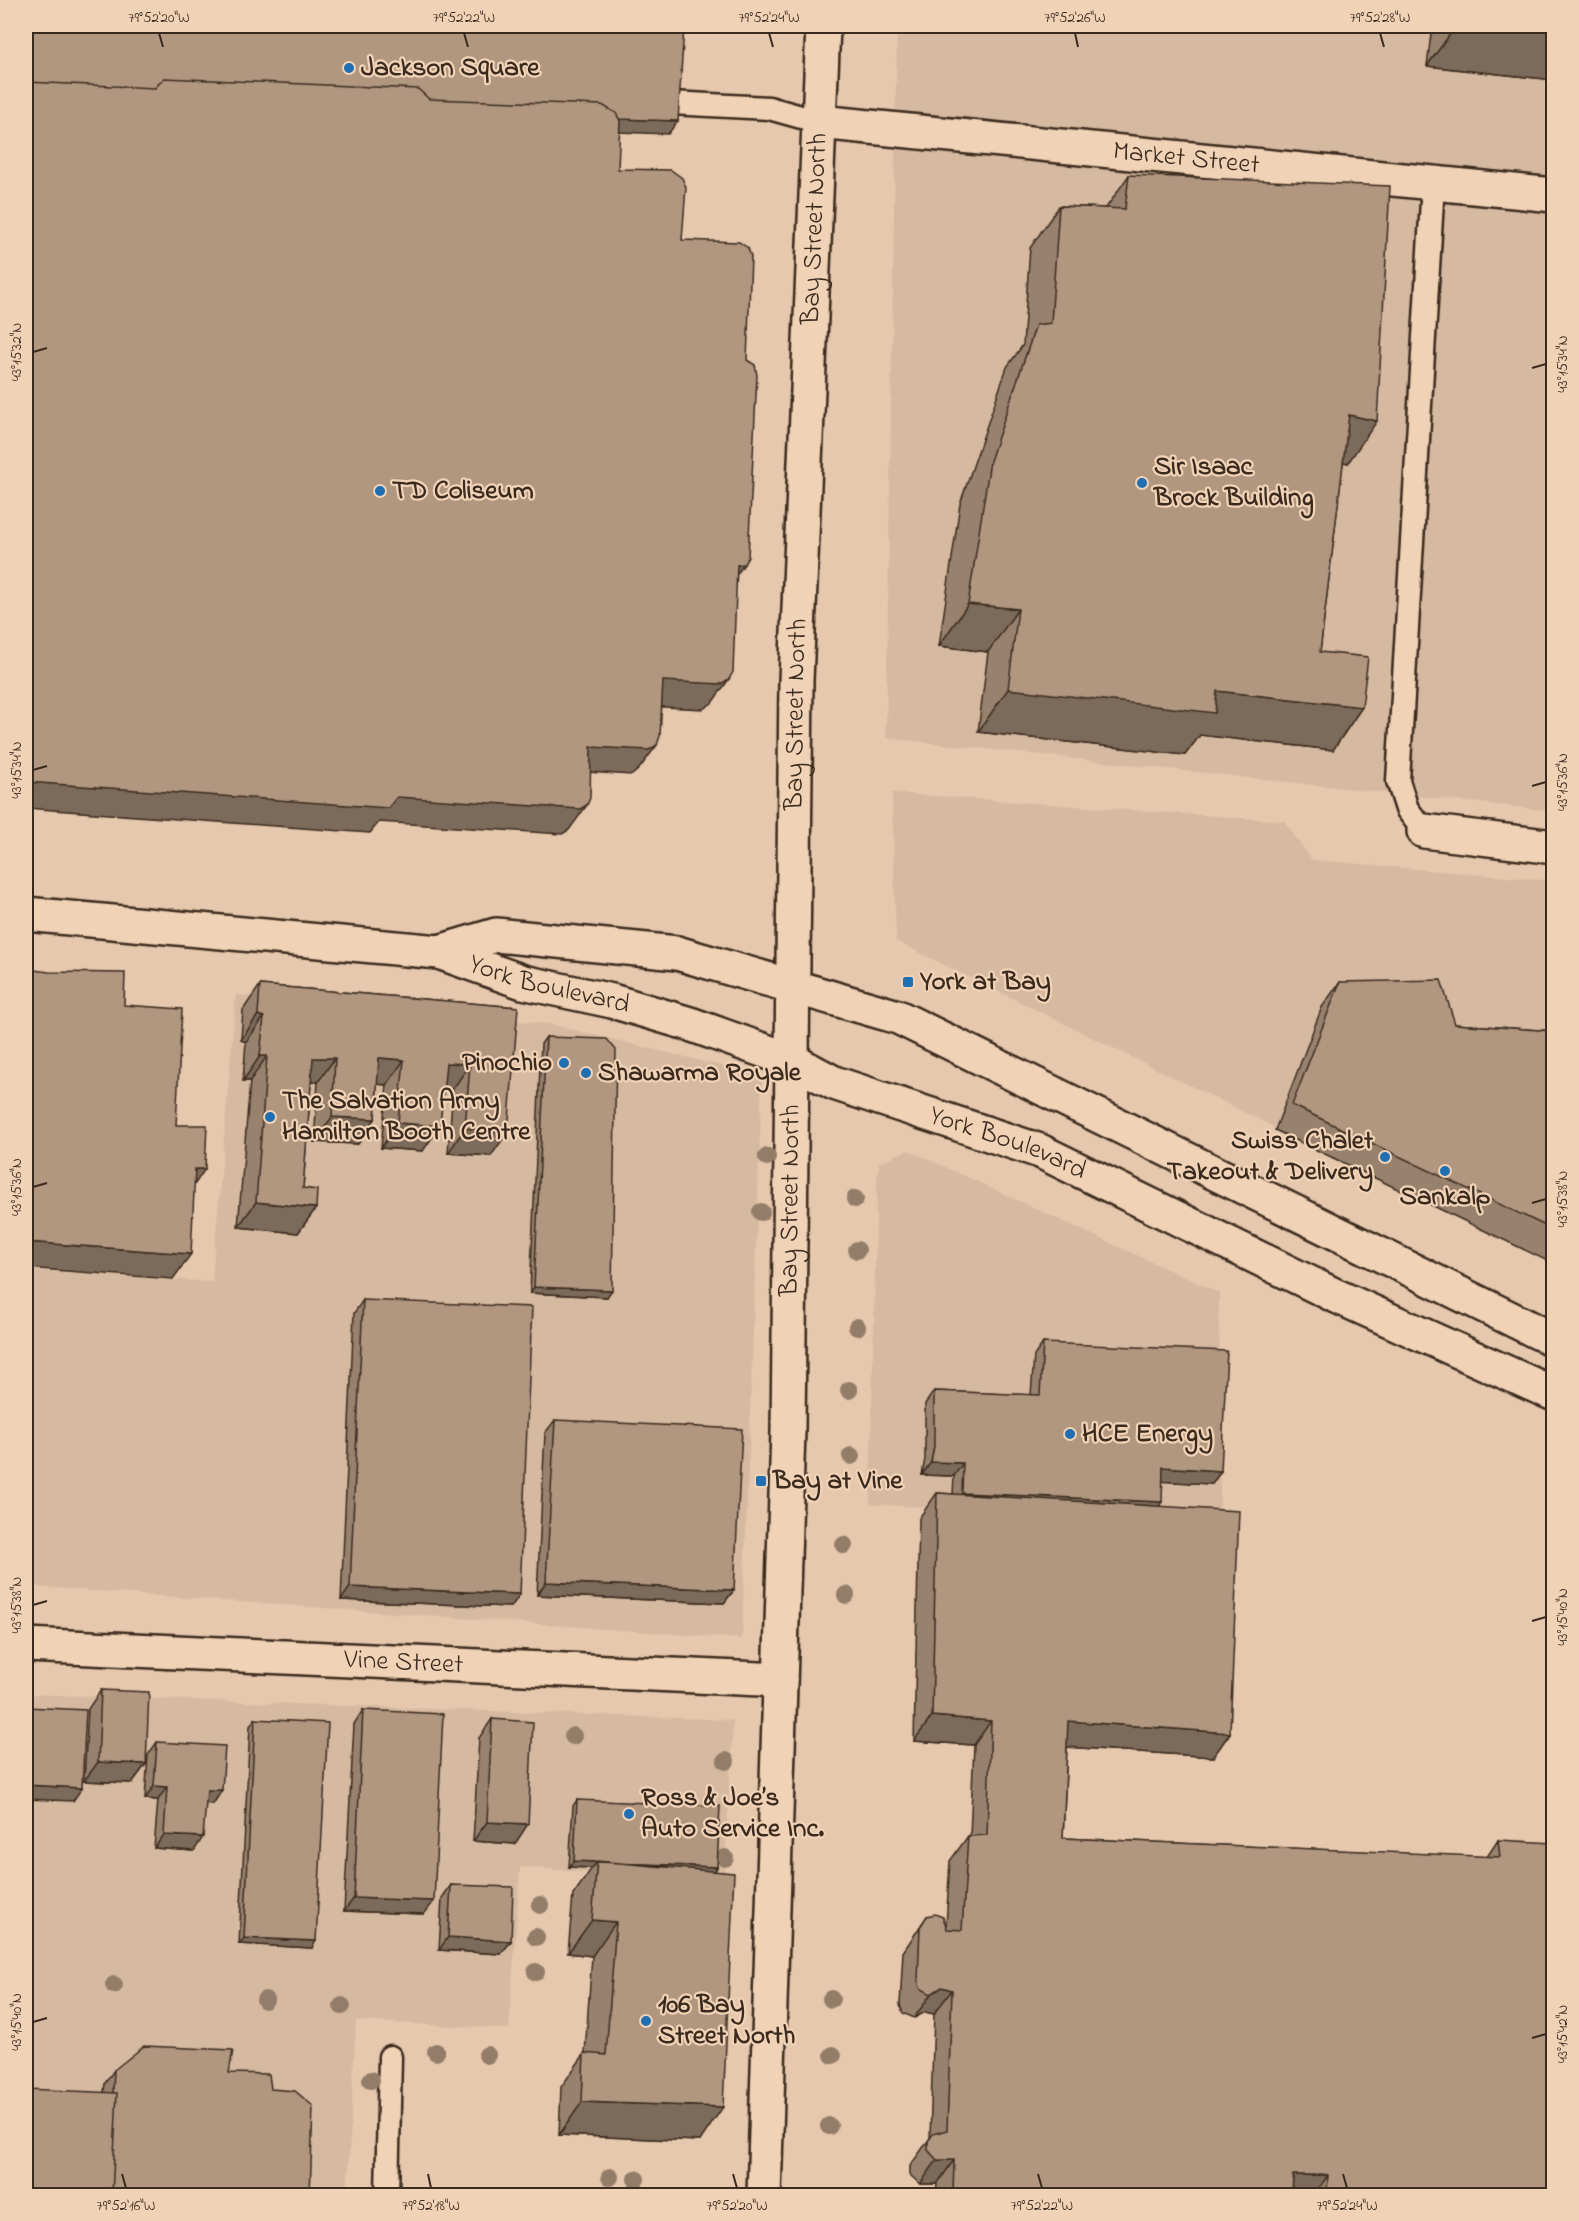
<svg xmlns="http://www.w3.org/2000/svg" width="1579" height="2221" viewBox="0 0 1579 2221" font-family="'Indie Flower',sans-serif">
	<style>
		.built { fill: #d5b9a0 }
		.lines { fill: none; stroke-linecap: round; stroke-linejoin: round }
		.service-casing { stroke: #3b2a1e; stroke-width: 27 }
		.minor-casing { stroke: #3b2a1e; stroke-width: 38 }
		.secondary-casing { stroke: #3b2a1e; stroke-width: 38 }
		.service { stroke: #f0d2b6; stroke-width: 22 }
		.minor { stroke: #f0d2b6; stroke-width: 33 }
		.secondary { stroke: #f0d2b6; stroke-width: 33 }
		.tree { fill: #937c68 }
		.wall { fill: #98826e; stroke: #3b2a1e; stroke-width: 1.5 }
		.shaded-wall { fill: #7c6a5a; stroke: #3b2a1e; stroke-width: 1.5 }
		.building { fill: #b19780; stroke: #3b2a1e; stroke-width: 1.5 }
		.ticks { fill: none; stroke: #3b2a1e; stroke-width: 2 }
		.poi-dot { fill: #1f6fb2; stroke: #f0d2b6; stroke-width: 2 }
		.labels { text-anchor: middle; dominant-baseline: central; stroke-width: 4.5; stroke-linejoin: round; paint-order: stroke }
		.poi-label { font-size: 27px; font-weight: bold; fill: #3b2a1e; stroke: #f0d2b6; text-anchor: start }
		.street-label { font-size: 27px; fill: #3b2a1e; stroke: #f0d2b6 }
		.neatline { fill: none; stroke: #3b2a1e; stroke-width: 2 }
		.ticks-label { font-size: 15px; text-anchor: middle; fill: #3b2a1e }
	</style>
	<rect width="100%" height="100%" fill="#e5c8ad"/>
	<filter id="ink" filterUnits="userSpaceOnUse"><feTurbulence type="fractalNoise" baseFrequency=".0167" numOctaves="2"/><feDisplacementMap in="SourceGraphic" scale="12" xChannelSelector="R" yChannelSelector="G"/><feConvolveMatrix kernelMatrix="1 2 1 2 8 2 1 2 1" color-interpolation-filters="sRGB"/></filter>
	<g filter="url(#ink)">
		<!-- built -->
		<path class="built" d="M 897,26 L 1553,26 L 1553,811 L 886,738 Z
			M 892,793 L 1284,821 L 1312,860 L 1553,881 L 1553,1264 L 896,941 Z
			M 236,995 L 550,1024 L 762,1076 L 742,1639 L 26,1586 L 26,1270 L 212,1282 Z
			M 908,1150 L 1219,1293 L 1220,1523 L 870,1504 L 877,1180 L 879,1163 Z
			M 26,1694 L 733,1720 L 724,1883 L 520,1867 L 509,2029 L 356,2021 L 347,2195 L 26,2196 Z"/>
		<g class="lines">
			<defs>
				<path id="service" d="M 670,103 L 769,108 L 819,122
					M 1424,831 L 1407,809 L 1398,781 L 1433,183
					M 387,2196 L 390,2057"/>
				<g id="minor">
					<path id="s1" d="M 819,122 L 1554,195"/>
					<path d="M 1424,831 L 1554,847"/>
					<path id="s2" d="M 26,1645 L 780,1680"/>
				</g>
				<g id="secondary">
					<path id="s3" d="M 26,914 L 439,952 L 523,982 L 612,1001 L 690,1024 L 793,1061 L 834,1083 L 1040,1151 L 1332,1294 L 1554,1394"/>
					<path d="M 439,952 L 496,935 L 677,953 L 898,1017 L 1554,1340"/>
					<path id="s4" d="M 764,2196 L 788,1431 L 796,681 L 823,26"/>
				</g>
			</defs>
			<!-- service casing -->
			<use href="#service" class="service-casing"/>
			<!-- minor casing -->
			<use href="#minor" class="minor-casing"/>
			<!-- secondary casing -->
			<use href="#secondary" class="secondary-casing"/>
			<!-- service -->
			<use href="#service" class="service"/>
			<!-- minor -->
			<use href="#minor" class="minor"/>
			<!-- secondary -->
			<use href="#secondary" class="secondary"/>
		</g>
		<!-- trees -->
		<g class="tree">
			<circle cx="767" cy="1157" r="9"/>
			<circle cx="855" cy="1199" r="9"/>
			<circle cx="761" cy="1212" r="9"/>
			<circle cx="857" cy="1250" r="9"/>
			<circle cx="857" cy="1327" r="9"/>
			<circle cx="849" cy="1390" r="9"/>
			<circle cx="851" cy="1456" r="9"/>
			<circle cx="844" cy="1545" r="9"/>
			<circle cx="846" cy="1595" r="9"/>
			<circle cx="573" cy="1736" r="9"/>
			<circle cx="726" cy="1761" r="9"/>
			<circle cx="725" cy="1858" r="9"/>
			<circle cx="540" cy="1905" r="9"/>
			<circle cx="536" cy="1937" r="9"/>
			<circle cx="536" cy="1972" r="9"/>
			<circle cx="114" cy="1985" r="9"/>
			<circle cx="831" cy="1999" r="9"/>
			<circle cx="265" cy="2000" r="9"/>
			<circle cx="342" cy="2006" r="9"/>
			<circle cx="436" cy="2052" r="9"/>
			<circle cx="487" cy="2055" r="9"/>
			<circle cx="833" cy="2055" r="9"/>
			<circle cx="371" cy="2080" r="9"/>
			<circle cx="829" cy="2126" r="9"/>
			<circle cx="610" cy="2177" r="9"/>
			<circle cx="636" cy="2179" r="9"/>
		</g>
		<!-- wall -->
		<path class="wall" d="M 1432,26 L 1554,26 L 1554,80 L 1427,66 Z
			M 1129,175 L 1348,463 L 1343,462 L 1320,652 L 1362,707 L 1333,750 L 1200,735 L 1185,755 L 978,732 L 988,652 L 939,646 L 960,504 L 1007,367 L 1023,345 L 1030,248 L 1059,206 L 1106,208 Z
			M 1340,982 L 1455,1024 L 1554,1031 L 1554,1264 L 1275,1130 L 1322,1007 Z
			M 260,985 L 518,1007 L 491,1156 L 448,1153 L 453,1089 L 444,1088 L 423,1151 L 381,1148 L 387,1085 L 377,1084 L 375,1119 L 358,1144 L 314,1142 L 318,1082 L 311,1082 L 303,1188 L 316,1208 L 298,1233 L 238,1227 L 250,1081 L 243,1081 L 246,1042 L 241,1040 L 243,1010 Z
			M 546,1037 L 607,1297 L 530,1293 L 541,1044 Z
			M 363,1300 L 520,1594 L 511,1607 L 341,1600 L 354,1313 Z
			M 1043,1343 L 1221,1471 L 1212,1484 L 1162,1481 L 1159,1506 L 1230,1733 L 1213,1757 L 1067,1747 L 1063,1838 L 1487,1857 L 1498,1840 L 1554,2196 L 936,2196 L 937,2184 L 920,2184 L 910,2175 L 910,2166 L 930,2138 L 934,2014 L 925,2012 L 914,2018 L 903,2013 L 900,2005 L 903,1952 L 927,1916 L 946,1926 L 950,1861 L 968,1836 L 970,1836 L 974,1745 L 914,1741 L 919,1518 L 937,1493 L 953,1494 L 954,1476 L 922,1475 L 925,1459 L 925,1404 L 934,1391 L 1031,1395 L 1034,1356 Z
			M 555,1420 L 734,1590 L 724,1603 L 537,1595 L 545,1433 Z
			M 101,1690 L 146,1764 L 132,1783 L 84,1781 L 88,1709 Z
			M 363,1710 L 434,1901 L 424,1914 L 344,1911 L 354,1724 Z
			M 255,1719 L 312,1948 L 239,1944 L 250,1726 Z
			M 492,1719 L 515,1844 L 473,1841 L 479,1738 Z
			M 157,1742 L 222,1790 L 213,1804 L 206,1803 L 194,1851 L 154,1848 L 158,1800 L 145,1799 L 148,1755 Z
			M 577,1800 L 717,1867 L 715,1871 L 700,2141 L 559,2135 L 561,2087 L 585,2053 L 592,1956 L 568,1953 L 573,1895 L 592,1868 L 569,1867 L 573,1806 Z
			M 451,1885 L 511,1941 L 501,1954 L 439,1950 L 442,1898 Z
			M 114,2070 L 229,2073 L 271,2089 L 310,2196 L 104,2092 L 105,2083 Z"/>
		<!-- shaded-wall -->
		<path class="shaded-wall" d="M 1456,26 L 1526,26 L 1554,29 L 1554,80 L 1427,66 Z
			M 421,111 L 678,121 L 668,134 L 412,124 Z
			M 1349,415 L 1377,421 L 1348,463 L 1320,457 Z
			M 744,564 L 727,589 L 737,565 Z
			M 968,604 L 1018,609 L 988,652 L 939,646 Z
			M 729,679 L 712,703 L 703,709 L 645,706 L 663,681 Z
			M 1008,689 L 1217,691 L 1362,707 L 1333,750 L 1200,735 L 1185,755 L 978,732 Z
			M 657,745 L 639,769 L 632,775 L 573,771 L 591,747 Z
			M 26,782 L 397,797 L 587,805 L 569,830 L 562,834 L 379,822 L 370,833 L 26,808 Z
			M 258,1015 L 264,1017 L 246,1042 L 241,1040 Z
			M 260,1056 L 267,1056 L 250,1081 L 243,1081 Z
			M 313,1058 L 335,1058 L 318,1082 L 296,1082 Z
			M 379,1058 L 404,1060 L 387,1085 L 361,1083 Z
			M 446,1063 L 470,1064 L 453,1089 L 428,1087 Z
			M 332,1117 L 375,1119 L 358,1144 L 314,1142 Z
			M 398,1123 L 440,1126 L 423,1151 L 381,1148 Z
			M 465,1128 L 508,1132 L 491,1156 L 448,1153 Z
			M 195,1169 L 205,1169 L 188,1194 Z
			M 256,1202 L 316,1208 L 298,1233 L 238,1227 Z
			M 26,1242 L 191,1254 L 173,1279 L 26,1268 Z
			M 534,1287 L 612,1290 L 607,1297 L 530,1293 Z
			M 931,1462 L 963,1463 L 954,1476 L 922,1475 Z
			M 1163,1467 L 1221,1471 L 1212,1484 L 1154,1481 Z
			M 962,1493 L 1162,1502 L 1152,1516 L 953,1506 Z
			M 546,1582 L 734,1590 L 724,1603 L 537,1595 Z
			M 350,1587 L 520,1594 L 511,1607 L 341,1600 Z
			M 932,1716 L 991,1721 L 974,1745 L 914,1741 Z
			M 1068,1721 L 1230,1733 L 1213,1757 L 1051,1746 Z
			M 98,1762 L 146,1764 L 132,1783 L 84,1781 Z
			M 26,1785 L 82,1788 L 73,1801 L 26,1799 Z
			M 154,1786 L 167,1787 L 158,1800 L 145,1799 Z
			M 207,1790 L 222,1790 L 213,1804 L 197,1803 Z
			M 487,1822 L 528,1824 L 515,1844 L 473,1841 Z
			M 164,1835 L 203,1837 L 194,1851 L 154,1848 Z
			M 574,1861 L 597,1862 L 592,1868 L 569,1867 Z
			M 597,1862 L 717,1867 L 713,1874 Z
			M 354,1898 L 434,1901 L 424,1914 L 344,1911 Z
			M 592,1920 L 616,1922 L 592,1956 L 568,1953 Z
			M 448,1937 L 511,1941 L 501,1954 L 439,1950 Z
			M 244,1938 L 316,1941 L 312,1948 L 239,1944 Z
			M 942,1987 L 952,1990 L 934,2014 L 925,2012 L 914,2018 L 931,1994 Z
			M 582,2102 L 723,2107 L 700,2141 L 559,2135 Z
			M 937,2160 L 954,2160 L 937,2184 L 920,2184 Z
			M 1293,2175 L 1328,2175 L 1314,2196 L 1278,2196 Z
			M 970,2194 L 968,2196 L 952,2196 L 953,2195 Z"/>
		<!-- building -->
		<path class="building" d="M 26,26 L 684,26 L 678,121 L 619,119 L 616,113 L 602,105 L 429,99 L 418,89 L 164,78 L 155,88 L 26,82 Z
			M 1526,26 L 1554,26 L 1554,29 Z
			M 164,78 L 418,89 L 429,99 L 602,105 L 616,113 L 620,121 L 618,169 L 671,170 L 682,178 L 686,187 L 682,240 L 739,242 L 748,248 L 751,257 L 747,360 L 755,365 L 757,375 L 748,557 L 744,564 L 737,565 L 733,672 L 729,679 L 721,684 L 663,681 L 660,736 L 657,745 L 649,750 L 591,747 L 590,798 L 587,805 L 580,809 L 397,797 L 388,808 L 26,782 L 26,82 L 155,88 Z
			M 1129,175 L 1390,186 L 1377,421 L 1349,415 L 1320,652 L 1368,657 L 1362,707 L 1217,691 L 1215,713 L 1008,689 L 1018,609 L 968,604 L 990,461 L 1036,325 L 1051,323 L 1059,206 L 1125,209 Z
			M 26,969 L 49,972 L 125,973 L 124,1005 L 182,1009 L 176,1125 L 207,1125 L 205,1169 L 195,1169 L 191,1254 L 26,1242 Z
			M 1441,980 L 1455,1024 L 1554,1031 L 1554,1230 L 1292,1105 L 1340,982 Z
			M 260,985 L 518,1007 L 508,1132 L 465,1128 L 470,1064 L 446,1063 L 440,1126 L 398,1123 L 404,1060 L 381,1058 L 379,1058 L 375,1119 L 332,1117 L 335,1058 L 313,1058 L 303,1188 L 317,1190 L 316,1208 L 256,1202 L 267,1056 L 260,1056 L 264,1017 L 258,1015 Z
			M 546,1037 L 607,1039 L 616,1050 L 612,1290 L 534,1287 Z
			M 363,1300 L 532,1307 L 520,1594 L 350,1587 Z
			M 1043,1343 L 1227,1351 L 1221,1471 L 1163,1467 L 1162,1502 L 962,1493 L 963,1463 L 931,1462 L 934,1446 L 934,1391 L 1040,1395 Z
			M 555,1420 L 742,1429 L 734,1590 L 546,1582 Z
			M 937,1493 L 1239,1511 L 1230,1733 L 1068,1721 L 1063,1838 L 1500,1857 L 1498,1840 L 1554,1843 L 1554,2196 L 1327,2196 L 1328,2175 L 1293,2175 L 1292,2196 L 970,2196 L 970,2194 L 953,2195 L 954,2160 L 937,2160 L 928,2150 L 928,2141 L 933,2134 L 947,2130 L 952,1990 L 942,1987 L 931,1994 L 920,1988 L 918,1980 L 920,1927 L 927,1916 L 935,1914 L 943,1917 L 947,1929 L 962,1930 L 968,1836 L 987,1835 L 991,1721 L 932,1716 Z
			M 101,1690 L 149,1692 L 146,1764 L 98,1762 Z
			M 26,1707 L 86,1710 L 82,1788 L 26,1785 Z
			M 363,1710 L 443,1714 L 434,1901 L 354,1898 Z
			M 255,1719 L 328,1723 L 316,1941 L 244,1938 Z
			M 492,1719 L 533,1722 L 528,1824 L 487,1822 Z
			M 157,1742 L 225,1746 L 222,1790 L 207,1790 L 203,1837 L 164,1835 L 167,1787 L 154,1786 Z
			M 577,1800 L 720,1806 L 717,1867 L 574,1861 Z
			M 597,1861 L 734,1873 L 723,2107 L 582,2102 L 584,2053 L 606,2055 L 616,1922 L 592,1920 Z
			M 451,1885 L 513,1887 L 511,1941 L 448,1937 Z
			M 144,2046 L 233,2050 L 229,2073 L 269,2074 L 271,2089 L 295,2091 L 313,2106 L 310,2196 L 112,2196 L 117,2093 L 113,2093 L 114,2070 Z
			M 26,2089 L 117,2093 L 112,2196 L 26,2196 Z"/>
	</g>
	<!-- ticks -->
	<path class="ticks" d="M 159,33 L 163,47M 464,33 L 468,47M 769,33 L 773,47M 1075,33 L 1078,47M 1380,33 L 1384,47M 33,352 L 47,348M 1532,368 L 1546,364M 33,770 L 47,766M 1532,786 L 1546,782M 33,1187 L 47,1183M 1532,1203 L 1546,1199M 33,1605 L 47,1601M 1532,1621 L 1546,1617M 33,2022 L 47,2018M 1532,2038 L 1546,2034M 122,2174 L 126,2188M 428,2174 L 431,2188M 733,2174 L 737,2188M 1038,2174 L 1042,2188M 1343,2174 L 1347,2188"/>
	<!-- markers -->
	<g class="poi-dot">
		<circle cx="349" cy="68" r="6"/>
		<circle cx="1142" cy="483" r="6"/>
		<circle cx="380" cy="491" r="6"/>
		<rect x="902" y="976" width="12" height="12" rx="3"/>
		<circle cx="564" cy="1063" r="6"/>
		<circle cx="586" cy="1073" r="6"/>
		<circle cx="270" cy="1117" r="6"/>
		<circle cx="1385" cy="1157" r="6"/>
		<circle cx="1445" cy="1171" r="6"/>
		<circle cx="1070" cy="1434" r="6"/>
		<rect x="755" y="1475" width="12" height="12" rx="3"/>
		<circle cx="629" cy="1814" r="6"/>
		<circle cx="646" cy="2021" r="6"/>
	</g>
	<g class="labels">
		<!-- poi labels -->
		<g class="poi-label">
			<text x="361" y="68">Jackson Square</text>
			<text x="1154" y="467">Sir Isaac<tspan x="1154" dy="31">Brock Building</tspan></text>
			<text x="392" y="491">TD Coliseum</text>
			<text x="920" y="982">York at Bay</text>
			<text x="552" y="1063" text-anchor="end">Pinochio</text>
			<text x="598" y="1073">Shawarma Royale</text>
			<text x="282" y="1101">The Salvation Army<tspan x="282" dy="31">Hamilton Booth Centre</tspan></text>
			<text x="1373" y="1141" text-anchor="end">Swiss Chalet<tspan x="1373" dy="31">Takeout &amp; Delivery</tspan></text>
			<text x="1445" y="1197" text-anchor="middle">Sankalp</text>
			<text x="1082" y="1434">HCE Energy</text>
			<text x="773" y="1481">Bay at Vine</text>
			<text x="641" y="1798">Ross &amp; Joe’s<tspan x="641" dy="31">Auto Service Inc.</tspan></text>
			<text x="658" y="2005">106 Bay<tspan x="658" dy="31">Street North</tspan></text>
		</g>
		<!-- street labels -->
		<g class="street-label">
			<text stroke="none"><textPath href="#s1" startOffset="369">Market Street</textPath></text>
			<text stroke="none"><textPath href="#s4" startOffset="1968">Bay Street North</textPath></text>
			<text stroke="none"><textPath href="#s4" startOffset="1482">Bay Street North</textPath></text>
			<text stroke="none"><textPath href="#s3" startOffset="530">York Boulevard</textPath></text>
			<text stroke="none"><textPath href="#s3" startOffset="1016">York Boulevard</textPath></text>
			<text stroke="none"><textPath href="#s4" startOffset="996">Bay Street North</textPath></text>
			<text stroke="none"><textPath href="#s2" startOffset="378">Vine Street</textPath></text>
		</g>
	</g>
	<!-- margin -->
	<rect width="1579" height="2221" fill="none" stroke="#f0d2b6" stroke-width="66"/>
	<rect x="33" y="33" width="1513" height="2155" class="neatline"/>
	<g class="ticks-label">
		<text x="159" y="22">79°52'20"W</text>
		<text x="464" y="22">79°52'22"W</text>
		<text x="769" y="22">79°52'24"W</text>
		<text x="1075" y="22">79°52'26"W</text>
		<text x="1380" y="22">79°52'28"W</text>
		<text transform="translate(16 352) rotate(-90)" y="5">43°15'32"N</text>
		<text transform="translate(1562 364) rotate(-90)" y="5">43°15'34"N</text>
		<text transform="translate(16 770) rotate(-90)" y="5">43°15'34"N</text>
		<text transform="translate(1562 782) rotate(-90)" y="5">43°15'36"N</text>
		<text transform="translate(16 1187) rotate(-90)" y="5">43°15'36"N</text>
		<text transform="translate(1562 1199) rotate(-90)" y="5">43°15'38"N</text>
		<text transform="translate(16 1605) rotate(-90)" y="5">43°15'38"N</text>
		<text transform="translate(1562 1617) rotate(-90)" y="5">43°15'40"N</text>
		<text transform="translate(16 2022) rotate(-90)" y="5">43°15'40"N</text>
		<text transform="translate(1562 2034) rotate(-90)" y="5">43°15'42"N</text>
		<text x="126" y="2210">79°52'16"W</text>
		<text x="431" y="2210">79°52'18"W</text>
		<text x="737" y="2210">79°52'20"W</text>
		<text x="1042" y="2210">79°52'22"W</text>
		<text x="1347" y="2210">79°52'24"W</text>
	</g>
</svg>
